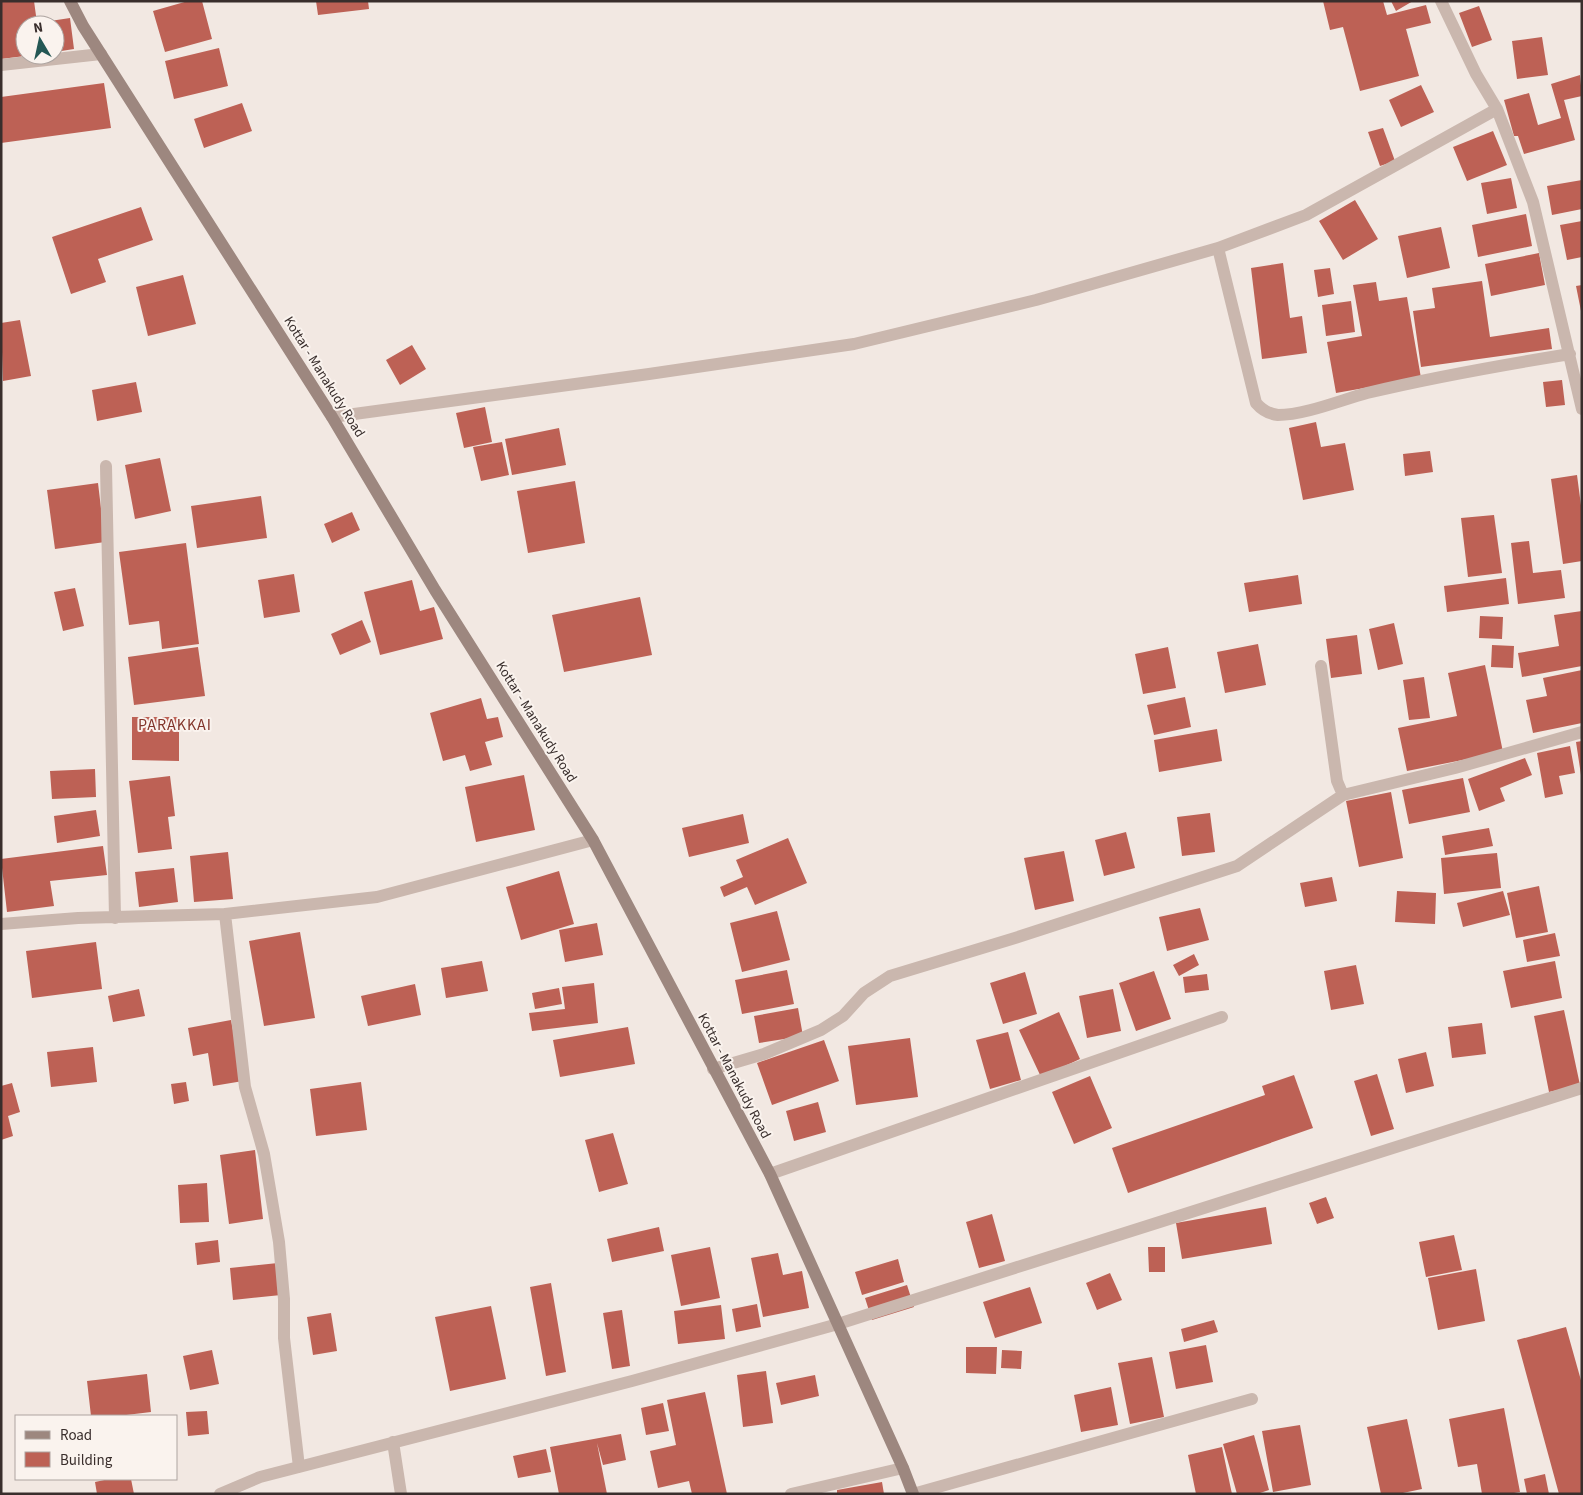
<svg xmlns="http://www.w3.org/2000/svg" width="1583" height="1495" viewBox="0 0 1583 1495" font-family="'Source Sans 3',sans-serif">
	<style>
		.building { fill: #bd6155 }
		.lines { fill: none; stroke-linecap: round; stroke-linejoin: round }
		.street { stroke: #cab7ae; stroke-width: 12 }
		.secondary { stroke: #9d877f; stroke-width: 12 }
		.labels { text-anchor: middle; dominant-baseline: central; stroke-width: 4; stroke-linejoin: round; paint-order: stroke }
		.street-label { font-size: 14px; fill: #392e2c; stroke: #faf3ee }
		.quarter-label { font-size: 16px; letter-spacing: 1px; fill: #82352b; stroke: #faf3ee }
	</style>
	<rect width="100%" height="100%" fill="#f2e8e2"/>
	<!-- building -->
	<path class="building" d="M 6,1 L 34,1 L 37,23 L 70,18 L 74,49 L 55,52 L 55,25 L 25,25 L 25,56 L 1,59 L 1,2 Z
		M 188,1 L 202,1 L 212,39 L 165,52 L 153,11 Z
		M 316,1 L 368,1 L 369,9 L 318,15 Z
		M 1323,1 L 1383,1 L 1387,15 L 1426,5 L 1431,23 L 1406,29 L 1419,76 L 1360,91 L 1343,27 L 1330,30 Z
		M 1391,1 L 1413,1 L 1396,11 Z
		M 1479,6 L 1492,40 L 1472,47 L 1459,13 Z
		M 1542,37 L 1548,75 L 1517,79 L 1512,41 Z
		M 219,48 L 228,86 L 174,99 L 165,61 Z
		M 1580,75 L 1582,96 L 1564,100 L 1575,140 L 1524,154 L 1518,136 L 1514,136 L 1504,100 L 1529,93 L 1538,125 L 1561,118 L 1551,84 Z
		M 104,83 L 111,128 L 1,143 L 1,97 Z
		M 1421,85 L 1434,112 L 1401,127 L 1389,100 Z
		M 242,103 L 252,131 L 204,148 L 194,119 Z
		M 1383,128 L 1395,161 L 1380,166 L 1368,132 Z
		M 1493,131 L 1507,165 L 1467,181 L 1453,147 Z
		M 1511,178 L 1517,208 L 1487,214 L 1481,183 Z
		M 1582,180 L 1582,209 L 1552,215 L 1547,186 Z
		M 1355,200 L 1378,239 L 1343,260 L 1319,221 Z
		M 141,207 L 153,240 L 98,259 L 106,282 L 71,294 L 52,237 Z
		M 1526,214 L 1532,246 L 1478,257 L 1472,225 Z
		M 1582,221 L 1582,257 L 1567,260 L 1560,225 Z
		M 1441,227 L 1450,268 L 1407,278 L 1398,236 Z
		M 1539,253 L 1545,285 L 1491,296 L 1485,264 Z
		M 1283,263 L 1290,318 L 1302,316 L 1307,353 L 1262,359 L 1251,268 Z
		M 1330,268 L 1334,294 L 1318,297 L 1314,270 Z
		M 183,275 L 196,324 L 148,336 L 136,287 Z
		M 1482,281 L 1490,337 L 1549,328 L 1552,349 L 1421,367 L 1413,311 L 1435,308 L 1432,288 Z
		M 1376,282 L 1379,301 L 1407,297 L 1421,378 L 1336,393 L 1327,342 L 1362,336 L 1353,285 Z
		M 1582,285 L 1582,311 L 1581,311 L 1576,286 Z
		M 1351,301 L 1355,332 L 1326,336 L 1322,305 Z
		M 20,320 L 31,376 L 3,381 L 1,323 Z
		M 412,345 L 426,369 L 400,385 L 386,360 Z
		M 1562,380 L 1565,405 L 1546,407 L 1543,382 Z
		M 136,382 L 142,412 L 97,421 L 92,390 Z
		M 485,407 L 492,442 L 464,448 L 456,413 Z
		M 1316,422 L 1321,447 L 1345,443 L 1354,490 L 1303,500 L 1289,428 Z
		M 559,428 L 566,465 L 512,475 L 505,439 Z
		M 502,442 L 509,475 L 481,481 L 473,447 Z
		M 1430,451 L 1433,472 L 1405,476 L 1403,454 Z
		M 160,458 L 171,511 L 135,519 L 125,465 Z
		M 1577,475 L 1582,513 L 1582,561 L 1563,564 L 1551,479 Z
		M 575,481 L 585,543 L 528,553 L 517,491 Z
		M 98,483 L 105,542 L 55,549 L 47,490 Z
		M 261,496 L 267,538 L 197,548 L 191,506 Z
		M 352,512 L 360,530 L 332,543 L 324,524 Z
		M 1494,515 L 1502,573 L 1468,577 L 1461,518 Z
		M 1529,541 L 1533,573 L 1561,570 L 1565,598 L 1518,604 L 1511,543 Z
		M 186,543 L 199,644 L 162,649 L 159,621 L 129,625 L 119,552 Z
		M 294,574 L 300,612 L 264,618 L 258,580 Z
		M 1298,575 L 1302,604 L 1249,612 L 1244,583 Z
		M 1506,578 L 1509,604 L 1447,612 L 1444,586 Z
		M 412,580 L 420,611 L 434,607 L 443,639 L 380,655 L 364,592 Z
		M 75,588 L 84,626 L 63,631 L 54,592 Z
		M 640,597 L 652,655 L 564,672 L 552,615 Z
		M 1582,611 L 1582,666 L 1522,677 L 1518,653 L 1559,646 L 1554,615 Z
		M 1480,616 L 1503,617 L 1502,639 L 1479,638 Z
		M 362,620 L 371,642 L 340,655 L 331,634 Z
		M 1394,623 L 1403,664 L 1378,670 L 1369,629 Z
		M 1357,635 L 1362,674 L 1331,678 L 1326,639 Z
		M 1258,644 L 1266,685 L 1225,693 L 1217,652 Z
		M 1492,645 L 1514,646 L 1513,668 L 1491,667 Z
		M 198,647 L 205,696 L 134,705 L 128,657 Z
		M 1168,647 L 1176,688 L 1143,694 L 1135,654 Z
		M 1485,665 L 1503,752 L 1407,771 L 1398,728 L 1457,716 L 1448,673 Z
		M 1582,670 L 1582,723 L 1533,733 L 1526,700 L 1547,696 L 1543,678 Z
		M 1424,677 L 1430,718 L 1409,720 L 1403,680 Z
		M 1185,697 L 1191,727 L 1154,735 L 1147,705 Z
		M 481,698 L 487,719 L 498,717 L 503,737 L 485,742 L 492,765 L 470,771 L 465,755 L 443,761 L 430,713 Z
		M 132,717 L 179,717 L 179,761 L 132,760 Z
		M 1217,729 L 1222,761 L 1159,772 L 1154,740 Z
		M 1582,741 L 1582,774 L 1581,775 L 1576,742 Z
		M 1570,746 L 1575,773 L 1559,776 L 1563,794 L 1545,798 L 1537,753 Z
		M 1525,758 L 1532,775 L 1500,788 L 1505,801 L 1479,811 L 1468,779 Z
		M 95,769 L 96,797 L 52,799 L 50,771 Z
		M 524,775 L 535,830 L 476,842 L 465,787 Z
		M 170,776 L 175,816 L 168,817 L 172,849 L 138,853 L 129,781 Z
		M 1463,778 L 1470,812 L 1409,824 L 1402,790 Z
		M 1391,792 L 1403,858 L 1359,867 L 1346,801 Z
		M 96,810 L 100,836 L 57,843 L 54,816 Z
		M 1210,813 L 1215,852 L 1182,856 L 1177,817 Z
		M 743,814 L 749,843 L 689,857 L 682,828 Z
		M 1489,828 L 1493,846 L 1445,855 L 1442,836 Z
		M 1126,832 L 1135,868 L 1104,876 L 1095,840 Z
		M 788,838 L 807,883 L 755,905 L 747,887 L 724,897 L 720,887 L 743,877 L 736,860 Z
		M 103,846 L 107,875 L 50,881 L 54,906 L 7,912 L 1,859 Z
		M 1064,851 L 1074,901 L 1035,910 L 1024,858 Z
		M 228,852 L 233,899 L 194,902 L 190,856 Z
		M 1497,853 L 1501,888 L 1444,894 L 1441,858 Z
		M 174,868 L 178,902 L 139,907 L 135,872 Z
		M 559,871 L 574,924 L 521,940 L 506,887 Z
		M 1332,877 L 1337,901 L 1305,907 L 1300,883 Z
		M 1539,886 L 1548,932 L 1516,938 L 1507,893 Z
		M 1397,891 L 1436,893 L 1435,924 L 1395,922 Z
		M 1503,891 L 1510,915 L 1463,927 L 1457,903 Z
		M 1200,908 L 1209,940 L 1167,951 L 1159,917 Z
		M 777,911 L 790,960 L 742,972 L 730,923 Z
		M 597,923 L 603,955 L 565,962 L 559,930 Z
		M 300,932 L 315,1018 L 264,1026 L 249,941 Z
		M 1555,933 L 1560,956 L 1527,962 L 1523,940 Z
		M 96,942 L 102,989 L 32,998 L 26,951 Z
		M 1194,954 L 1199,965 L 1179,976 L 1173,965 Z
		M 482,961 L 488,991 L 446,998 L 441,968 Z
		M 1555,961 L 1562,998 L 1511,1008 L 1503,971 Z
		M 1356,965 L 1364,1004 L 1331,1010 L 1324,971 Z
		M 787,970 L 794,1004 L 742,1014 L 735,980 Z
		M 1154,971 L 1171,1019 L 1136,1031 L 1119,983 Z
		M 1025,972 L 1037,1014 L 1003,1024 L 990,983 Z
		M 1207,974 L 1209,990 L 1185,993 L 1183,977 Z
		M 594,983 L 598,1023 L 532,1031 L 529,1013 L 565,1009 L 562,987 Z
		M 415,984 L 421,1015 L 368,1026 L 361,996 Z
		M 559,988 L 562,1004 L 535,1009 L 532,993 Z
		M 139,989 L 145,1016 L 113,1022 L 108,996 Z
		M 1113,989 L 1121,1031 L 1087,1038 L 1079,996 Z
		M 798,1008 L 803,1036 L 759,1043 L 754,1016 Z
		M 1564,1010 L 1580,1085 L 1549,1092 L 1534,1016 Z
		M 1059,1012 L 1080,1059 L 1041,1077 L 1019,1030 Z
		M 231,1020 L 243,1081 L 213,1086 L 208,1053 L 193,1056 L 188,1028 Z
		M 1482,1023 L 1486,1054 L 1452,1058 L 1448,1027 Z
		M 628,1027 L 635,1064 L 560,1077 L 553,1040 Z
		M 1008,1032 L 1021,1080 L 990,1089 L 976,1040 Z
		M 910,1038 L 918,1097 L 856,1105 L 848,1046 Z
		M 824,1040 L 839,1081 L 772,1105 L 757,1063 Z
		M 93,1047 L 97,1082 L 51,1087 L 47,1052 Z
		M 1426,1052 L 1434,1086 L 1406,1093 L 1398,1059 Z
		M 1377,1074 L 1394,1129 L 1371,1136 L 1354,1081 Z
		M 1294,1075 L 1313,1128 L 1128,1193 L 1112,1148 L 1265,1095 L 1262,1086 Z
		M 1090,1076 L 1112,1128 L 1074,1144 L 1052,1092 Z
		M 186,1082 L 189,1101 L 174,1104 L 171,1084 Z
		M 361,1082 L 367,1130 L 316,1136 L 310,1089 Z
		M 12,1083 L 20,1112 L 8,1116 L 13,1136 L 1,1140 L 1,1086 Z
		M 818,1102 L 826,1132 L 794,1141 L 786,1111 Z
		M 613,1133 L 628,1184 L 599,1192 L 585,1140 Z
		M 255,1150 L 263,1219 L 229,1224 L 220,1155 Z
		M 207,1183 L 209,1222 L 180,1223 L 178,1185 Z
		M 1326,1197 L 1334,1218 L 1317,1224 L 1309,1203 Z
		M 1266,1207 L 1272,1244 L 1182,1259 L 1176,1223 Z
		M 992,1214 L 1005,1261 L 979,1268 L 966,1222 Z
		M 659,1227 L 664,1251 L 612,1262 L 607,1239 Z
		M 1454,1235 L 1462,1270 L 1426,1277 L 1419,1242 Z
		M 218,1240 L 220,1262 L 197,1265 L 195,1243 Z
		M 710,1247 L 720,1298 L 681,1306 L 671,1255 Z
		M 1148,1247 L 1165,1247 L 1165,1272 L 1149,1272 Z
		M 778,1253 L 783,1275 L 802,1271 L 809,1308 L 763,1317 L 751,1258 Z
		M 898,1259 L 904,1282 L 862,1295 L 855,1272 Z
		M 278,1263 L 281,1295 L 233,1300 L 230,1268 Z
		M 1476,1269 L 1485,1321 L 1438,1330 L 1428,1278 Z
		M 1110,1273 L 1122,1300 L 1097,1310 L 1086,1283 Z
		M 551,1283 L 566,1372 L 546,1376 L 530,1287 Z
		M 907,1285 L 914,1307 L 872,1320 L 865,1298 Z
		M 1030,1287 L 1042,1323 L 995,1338 L 983,1302 Z
		M 757,1304 L 761,1327 L 736,1332 L 732,1309 Z
		M 721,1305 L 725,1339 L 678,1344 L 674,1311 Z
		M 491,1306 L 506,1379 L 450,1391 L 435,1317 Z
		M 622,1310 L 630,1366 L 612,1369 L 603,1313 Z
		M 331,1313 L 337,1351 L 313,1355 L 307,1317 Z
		M 1214,1320 L 1218,1332 L 1184,1342 L 1181,1329 Z
		M 1566,1327 L 1582,1384 L 1582,1494 L 1559,1494 L 1517,1340 Z
		M 1206,1345 L 1213,1382 L 1176,1389 L 1169,1352 Z
		M 966,1347 L 997,1347 L 996,1374 L 966,1373 Z
		M 212,1350 L 219,1384 L 190,1390 L 183,1356 Z
		M 1002,1350 L 1022,1351 L 1021,1369 L 1001,1368 Z
		M 1152,1357 L 1164,1417 L 1130,1424 L 1118,1363 Z
		M 766,1371 L 773,1423 L 743,1427 L 737,1375 Z
		M 147,1374 L 151,1412 L 118,1416 L 91,1416 L 87,1381 Z
		M 815,1375 L 819,1396 L 781,1405 L 776,1383 Z
		M 1111,1387 L 1118,1425 L 1081,1432 L 1074,1395 Z
		M 705,1392 L 727,1494 L 692,1494 L 689,1481 L 658,1488 L 650,1451 L 676,1445 L 667,1400 Z
		M 663,1403 L 669,1431 L 646,1435 L 641,1408 Z
		M 1504,1408 L 1520,1492 L 1508,1494 L 1482,1494 L 1477,1464 L 1458,1467 L 1449,1419 Z
		M 207,1411 L 209,1434 L 188,1436 L 186,1412 Z
		M 1407,1419 L 1422,1489 L 1398,1494 L 1381,1494 L 1367,1427 Z
		M 1300,1425 L 1311,1485 L 1273,1492 L 1262,1431 Z
		M 621,1434 L 626,1460 L 603,1465 L 597,1443 L 607,1494 L 559,1494 L 550,1447 Z
		M 1254,1435 L 1269,1490 L 1257,1494 L 1237,1494 L 1223,1444 Z
		M 1222,1447 L 1232,1494 L 1196,1494 L 1188,1455 Z
		M 546,1449 L 551,1472 L 518,1478 L 513,1456 Z
		M 1545,1474 L 1549,1494 L 1527,1494 L 1524,1479 Z
		M 109,1479 L 131,1479 L 134,1494 L 97,1494 L 95,1482 Z
		M 882,1482 L 884,1494 L 837,1494 L 837,1490 Z"/>
	<g class="lines">
		<!-- street -->
		<path class="street" d="M 1441,1 L 1476,74 L 1497,109 L 1533,202 L 1582,409
			M 1,65 L 101,54
			M 1218,248 L 1256,403 C 1262,410 1269,414 1278,415 C 1305,415 1341,400 1367,393 C 1434,377 1502,365 1570,354
			M 332,417 L 649,374 L 854,344 L 1036,300 L 1218,248 L 1306,215 L 1497,109
			M 106,466 L 115,918
			M 1321,666 L 1337,781 L 1343,795 L 1455,768 L 1582,732
			M 225,914 L 245,1087 L 264,1154 L 279,1242 L 284,1299 L 284,1338 L 299,1467
			M 1,924 L 78,918 L 225,914 L 377,897 L 593,840
			M 713,1069 L 764,1054 L 821,1030 L 843,1016 L 864,993 L 890,976 L 1015,938 L 1237,866 L 1343,795
			M 770,1174 L 1222,1017
			M 393,1442 L 401,1494
			M 220,1494 L 260,1477 L 632,1381 L 838,1324 L 1582,1088
			M 791,1494 L 903,1468
			M 913,1494 L 1252,1399"/>
		<!-- secondary -->
		<path class="secondary" d="M 70,1 L 83,26 L 332,417 L 435,590 L 593,840 L 770,1174 L 903,1468 L 913,1494"/>
	</g>
	<g class="labels">
		<!-- street labels -->
		<g class="street-label">
			<text transform="translate(324 377) rotate(58)">Kottar - Manakudy Road</text>
			<text transform="translate(536 722) rotate(58)">Kottar - Manakudy Road</text>
			<text transform="translate(734 1076) rotate(62)">Kottar - Manakudy Road</text>
		</g>
		<!-- quarter labels -->
		<g class="quarter-label">
			<text x="175" y="725">PARAKKAI</text>
		</g>
	</g>
	<!-- border -->
	<rect width="1583" height="1495" fill="none" stroke="#392e2c" stroke-width="5"/>
	<!-- legend -->
	<rect x="15" y="1415" width="162" height="65" fill="#faf3ee" stroke="#ada4a0"/>
	<rect x="25" y="1431" width="25" height="8" fill="#9d877f" stroke="#ada4a0"/>
	<text x="60" y="1440" font-size="15" fill="#392e2c">Road</text>
	<rect x="25" y="1452" width="25" height="15" fill="#bd6155" stroke="#ada4a0"/>
	<text x="60" y="1465" font-size="15" fill="#392e2c">Building</text>
	<!-- north arrow -->
	<g transform="translate(40 40) rotate(351)"><circle r="24" fill="#faf3ee" stroke="#ada4a0"/>
	<path d="M0-4L9 19L0 12L-9 19Z" fill="#245754"/>
	<text y="-8" font-size="14" font-weight="bold" text-anchor="middle" fill="#392e2c">N</text>
	</g>
</svg>
